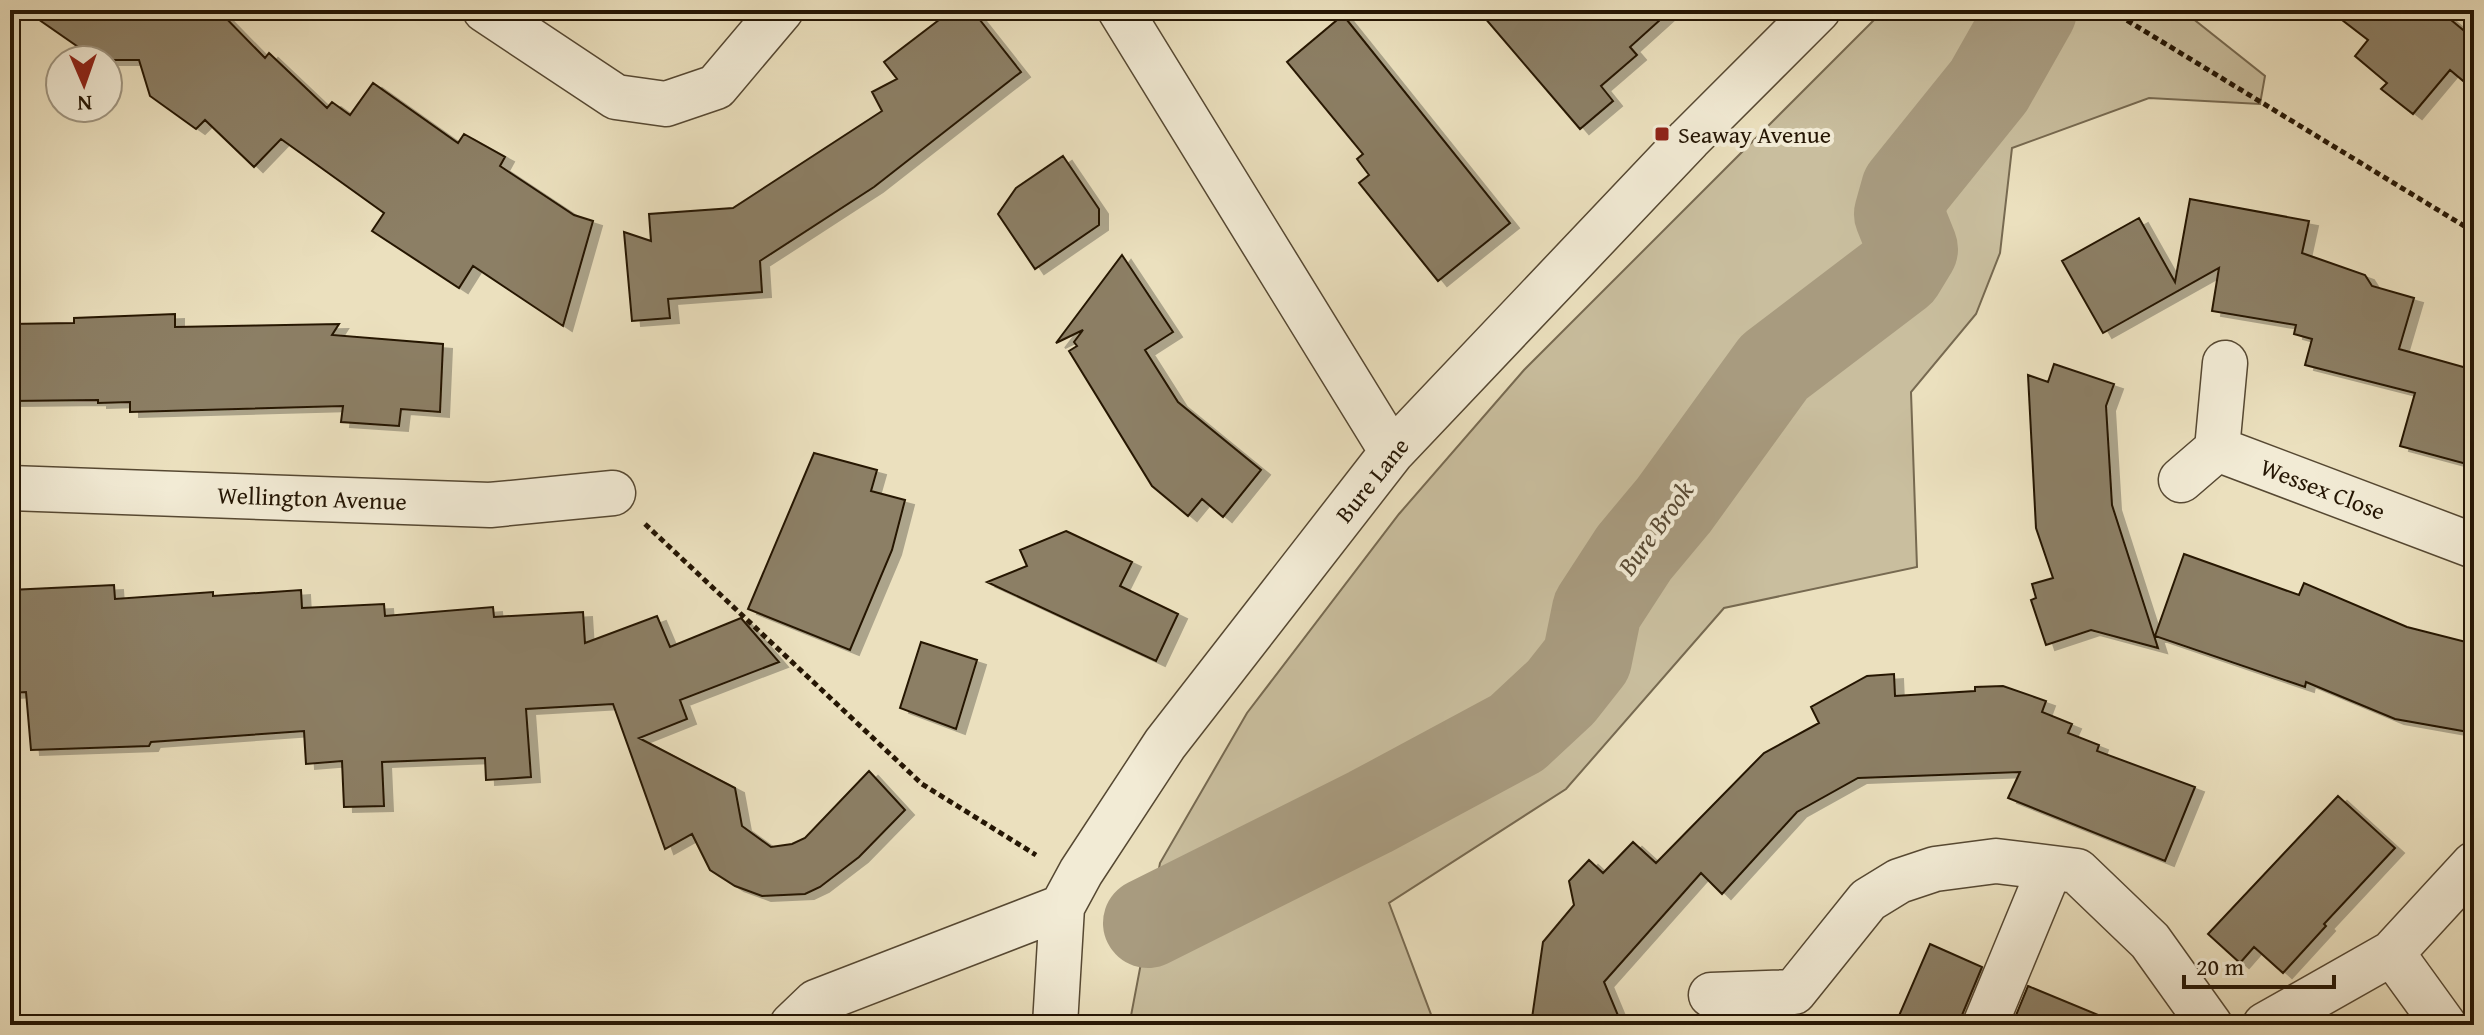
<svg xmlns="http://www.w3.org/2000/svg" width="2484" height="1035" viewBox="0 0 2484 1035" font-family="'Gentium Book Plus',serif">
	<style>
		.green { fill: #c9be9e; stroke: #776a51; stroke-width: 2 }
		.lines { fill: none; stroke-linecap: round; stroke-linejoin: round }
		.river { stroke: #a89b7f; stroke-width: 90 }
		.building { fill: #8c7f65; stroke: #251604; stroke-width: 2; filter: url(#shadow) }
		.minor-casing { stroke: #564832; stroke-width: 47 }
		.path { stroke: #251604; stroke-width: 5; stroke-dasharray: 6 4; stroke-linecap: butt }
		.minor { stroke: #f2ebd5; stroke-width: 44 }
		.poi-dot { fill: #8f2418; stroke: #f2ebd5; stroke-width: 3 }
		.labels { text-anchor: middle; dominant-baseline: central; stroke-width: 8; stroke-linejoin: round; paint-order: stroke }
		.poi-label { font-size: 24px; fill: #251604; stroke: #f2ebd5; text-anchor: start }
		.street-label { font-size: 24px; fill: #251604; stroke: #f2ebd5 }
		.water-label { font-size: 26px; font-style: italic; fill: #594b35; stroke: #f2ebd5 }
	</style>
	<defs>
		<filter id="shadow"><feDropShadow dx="9" dy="5" stdDeviation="0" flood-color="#0004"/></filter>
	</defs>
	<rect width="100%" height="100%" fill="#ebe0be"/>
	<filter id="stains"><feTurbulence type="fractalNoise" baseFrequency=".0025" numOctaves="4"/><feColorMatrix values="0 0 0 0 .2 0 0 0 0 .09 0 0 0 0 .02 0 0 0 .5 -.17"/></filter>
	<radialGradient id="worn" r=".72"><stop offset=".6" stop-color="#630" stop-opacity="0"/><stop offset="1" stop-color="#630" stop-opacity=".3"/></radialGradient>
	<!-- green -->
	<path class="green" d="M 1884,10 L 2182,10 L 2265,76 L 2260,104 L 2149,98 L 2012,148 L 2000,253 L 1976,314 L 1911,392 L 1917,567 L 1724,608 L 1566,789 L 1389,903 L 1435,1025 L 1135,1025 L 1130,1021 L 1160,863 L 1247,713 L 1399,514 L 1524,370 Z"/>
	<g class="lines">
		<!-- river -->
		<path class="river" d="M 1148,923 L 1370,812 L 1517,733 L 1561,692 L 1587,659 L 1597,610 L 1634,553 L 1674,505 L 1774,367 L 1899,272 L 1913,249 L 1899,214 L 1906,189 L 1989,86 L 2032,10"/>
	</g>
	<!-- building -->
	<path class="building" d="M 25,10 L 218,10 L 265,58 L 269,53 L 327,108 L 332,102 L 350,115 L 373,83 L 458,143 L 464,134 L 505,157 L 500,166 L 574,215 L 593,221 L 563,326 L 473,266 L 459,288 L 372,231 L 384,213 L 281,139 L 254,167 L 205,120 L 196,129 L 150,96 L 139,60 L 97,60 Z
		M 952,10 L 972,10 L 1021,72 L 874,187 L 760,261 L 762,292 L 668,299 L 670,318 L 632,321 L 624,232 L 651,241 L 649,214 L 733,208 L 882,111 L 872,92 L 897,79 L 884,62 Z
		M 1478,10 L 1671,10 L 1630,47 L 1637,55 L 1601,86 L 1613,101 L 1580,129 Z
		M 2329,10 L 2439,10 L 2474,39 L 2474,90 L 2450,70 L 2413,114 L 2381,89 L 2387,83 L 2355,56 L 2368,40 Z
		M 1343,15 L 1510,223 L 1438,281 L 1359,183 L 1369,175 L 1357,159 L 1363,154 L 1287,62 Z
		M 1063,156 L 1099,209 L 1099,225 L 1035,269 L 998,214 L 1016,188 Z
		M 2190,199 L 2309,221 L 2302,253 L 2365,275 L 2372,286 L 2414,298 L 2399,349 L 2474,370 L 2474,466 L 2400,446 L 2415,393 L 2305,365 L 2312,339 L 2294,334 L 2296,325 L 2212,311 L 2219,268 L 2103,333 L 2062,261 L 2139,218 L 2175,282 Z
		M 1122,255 L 1173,332 L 1145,350 L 1178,402 L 1261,470 L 1223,517 L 1202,499 L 1188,516 L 1152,486 L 1069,351 L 1077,346 L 1074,342 L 1083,330 L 1056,343 Z
		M 175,314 L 175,327 L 339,324 L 332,335 L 443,344 L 440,412 L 401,409 L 399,426 L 341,422 L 343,406 L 130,412 L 130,402 L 98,403 L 98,400 L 10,401 L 10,324 L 74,323 L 74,318 Z
		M 2054,364 L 2114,384 L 2106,406 L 2112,505 L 2158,648 L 2091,630 L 2046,645 L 2031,600 L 2036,598 L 2032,584 L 2053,578 L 2036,528 L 2028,375 L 2048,382 Z
		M 814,453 L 877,470 L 871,491 L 905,500 L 892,550 L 850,650 L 748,609 Z
		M 1066,531 L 1132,562 L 1120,586 L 1178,614 L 1156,661 L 987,582 L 1027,566 L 1020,550 Z
		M 2184,554 L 2299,595 L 2304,583 L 2407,627 L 2474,644 L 2474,733 L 2395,719 L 2306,682 L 2305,687 L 2155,636 Z
		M 114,585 L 115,599 L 213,592 L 213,596 L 301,590 L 302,608 L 384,604 L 385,616 L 493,607 L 494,617 L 583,612 L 585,643 L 657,616 L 670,647 L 741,618 L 779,662 L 680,700 L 687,719 L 639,738 L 735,788 L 742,826 L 771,847 L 792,844 L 805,838 L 869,771 L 905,810 L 859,857 L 820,887 L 805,894 L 762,896 L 735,886 L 710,870 L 692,834 L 665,849 L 613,704 L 526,709 L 531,777 L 486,780 L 485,758 L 382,762 L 384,806 L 344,807 L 342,761 L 306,764 L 304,731 L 151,742 L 149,746 L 31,750 L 26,692 L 10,693 L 10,590 Z
		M 921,642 L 977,660 L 956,729 L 900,708 Z
		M 1894,674 L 1895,696 L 1975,691 L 1975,687 L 2003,686 L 2046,701 L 2042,712 L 2072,724 L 2068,733 L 2099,745 L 2097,751 L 2195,787 L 2165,861 L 2008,798 L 2020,772 L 1858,778 L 1797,812 L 1722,894 L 1701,873 L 1604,982 L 1622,1025 L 1531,1025 L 1543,942 L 1574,905 L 1569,881 L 1589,860 L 1603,873 L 1633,842 L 1656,863 L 1764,753 L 1819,723 L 1811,707 L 1867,676 Z
		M 2338,796 L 2395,848 L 2324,924 L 2326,926 L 2283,973 L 2254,947 L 2240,963 L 2208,934 Z
		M 1930,944 L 1982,967 L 1962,1015 L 1961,1025 L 1895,1025 Z
		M 2028,986 L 2120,1024 L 2120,1025 L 2012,1025 Z"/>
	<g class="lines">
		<defs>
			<path id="minor" d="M 485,10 L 616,97 L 666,104 L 716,87 L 781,10
				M 1120,10 L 1392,452
				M 2217,449 L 2225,363
				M 2181,480 L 2217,449 L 2474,546
				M 10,488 L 490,505 L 613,493
				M 2392,953 L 2444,1025
				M 1711,995 L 1794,992 L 1868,900 L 1899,881 L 1935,869 L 1996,861 L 2077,871 L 2150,941 L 2210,1025
				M 792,1025 L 816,1002 L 1062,907
				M 1055,1025 L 1062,907 L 1081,872 L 1165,744 L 1392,452 L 1689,139 L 1818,10
				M 1985,1025 L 2050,868
				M 2265,1025 L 2392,953 L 2474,864"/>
		</defs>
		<!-- minor casing -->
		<use href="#minor" class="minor-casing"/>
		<!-- path -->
		<path class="path" d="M 2110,10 L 2474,232
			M 645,524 L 922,784 L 1036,855"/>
		<!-- minor -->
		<use href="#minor" class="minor"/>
	</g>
	<!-- markers -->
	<rect class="poi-dot" x="1654" y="126" width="16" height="16" rx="4"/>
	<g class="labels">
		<!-- poi labels -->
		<g class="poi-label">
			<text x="1678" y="134">Seaway Avenue</text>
		</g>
		<!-- street labels -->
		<g class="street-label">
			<text transform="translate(1372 480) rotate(-51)">Bure Lane</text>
			<text transform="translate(2323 489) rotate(21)">Wessex Close</text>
			<text transform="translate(312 498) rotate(2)">Wellington Avenue</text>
		</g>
		<!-- water labels -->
		<g class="water-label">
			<text transform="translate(1655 528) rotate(-54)">Bure Brook</text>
		</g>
	</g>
	<!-- margin -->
	<rect width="2484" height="1035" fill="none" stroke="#ebe0be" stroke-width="40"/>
	<rect x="12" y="12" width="2460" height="1011" fill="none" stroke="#251604" stroke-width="4"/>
	<rect x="20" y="20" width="2444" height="995" fill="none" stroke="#251604" stroke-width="2"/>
	<!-- north arrow -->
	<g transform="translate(84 84) rotate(178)"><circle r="38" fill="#f2ebd5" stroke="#a09681" stroke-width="2"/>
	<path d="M0-6L14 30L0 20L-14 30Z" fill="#8f2418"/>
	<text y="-12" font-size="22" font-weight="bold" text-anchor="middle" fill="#251604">N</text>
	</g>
	<!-- scale -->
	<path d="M2184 975v12h150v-12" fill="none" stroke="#251604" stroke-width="4"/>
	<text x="2196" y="975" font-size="24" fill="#251604" stroke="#f2ebd5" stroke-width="6" paint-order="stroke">20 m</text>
	<rect width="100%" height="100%" filter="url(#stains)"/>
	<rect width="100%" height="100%" fill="url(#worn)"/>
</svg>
